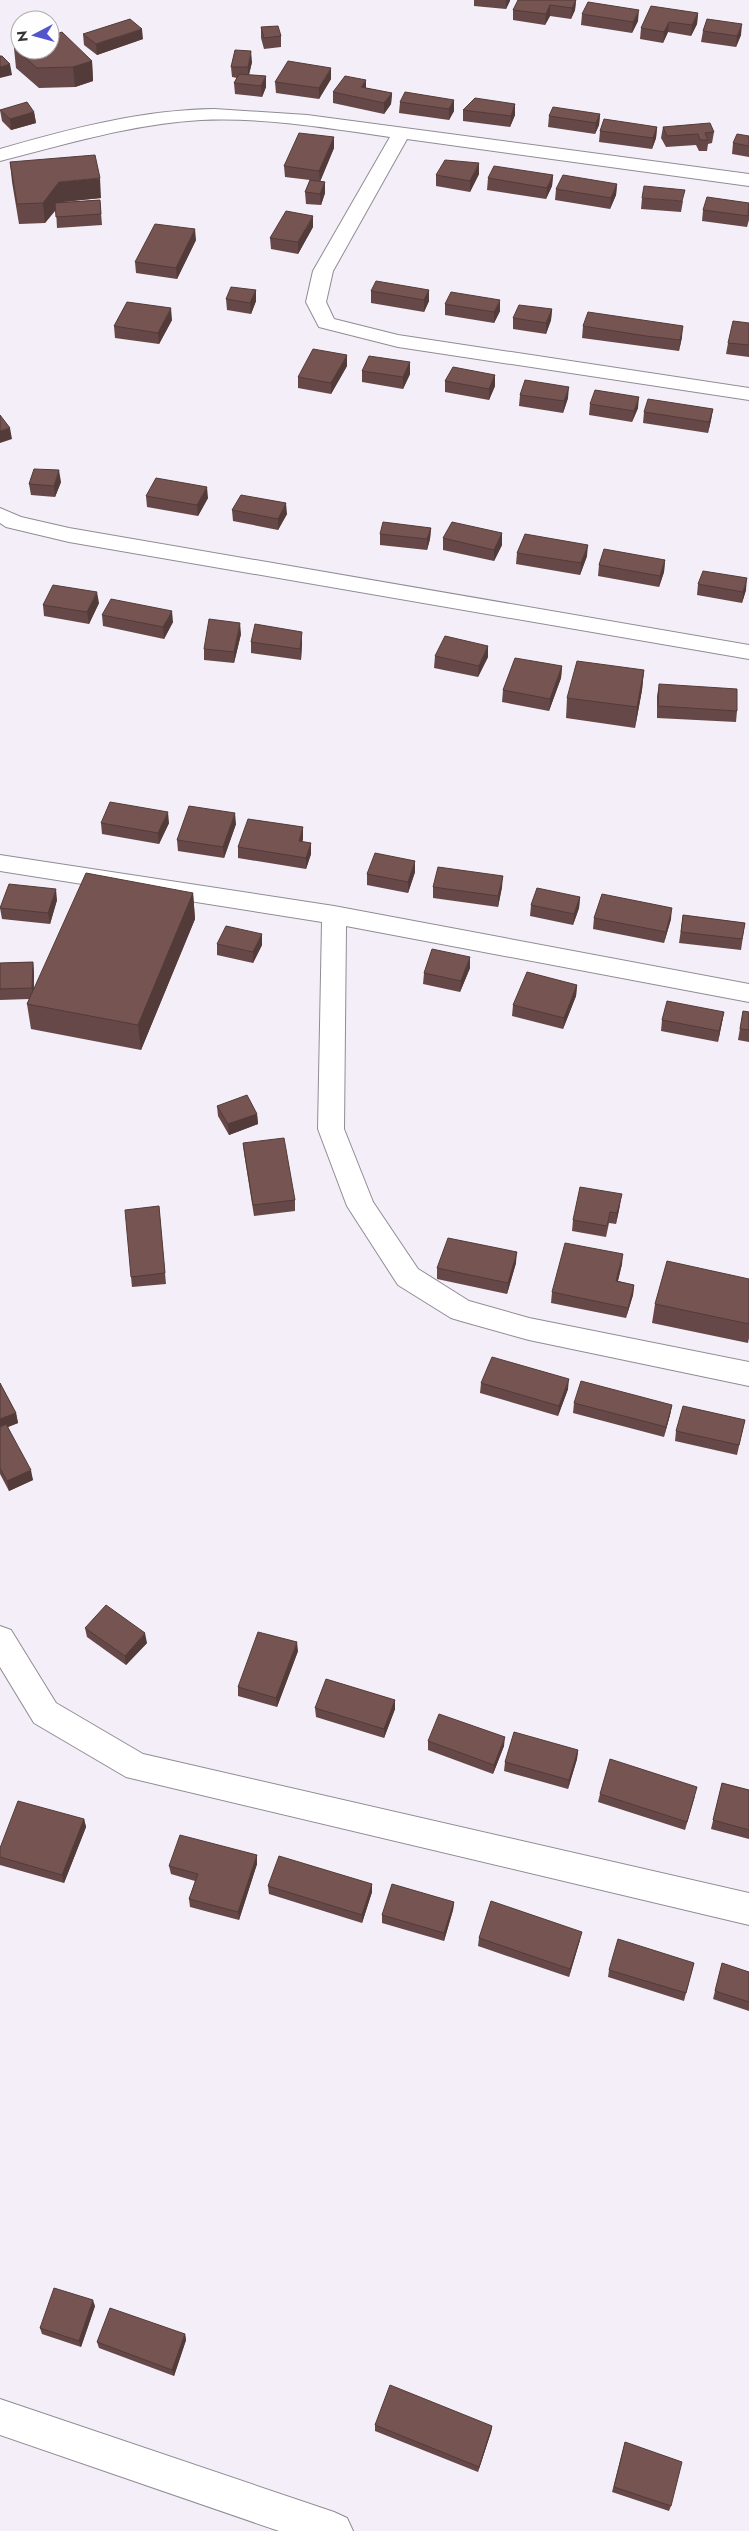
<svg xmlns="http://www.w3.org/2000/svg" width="749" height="2531" viewBox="0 0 749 2531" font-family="Jost,sans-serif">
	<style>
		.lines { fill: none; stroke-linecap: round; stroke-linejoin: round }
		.minor-casing { stroke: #918c94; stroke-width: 2 }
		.minor { fill: #fff; fill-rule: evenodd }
		.wall { fill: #654847 }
		.shaded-wall { fill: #533b39 }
		.building { fill: #765452; stroke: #533b39 }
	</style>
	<rect width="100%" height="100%" fill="#f3eef7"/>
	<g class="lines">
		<defs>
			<path id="minor" d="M 214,109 L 307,115 L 749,174 L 749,186 L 407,139 L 333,271 L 326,302 L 334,319 L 398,335 L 749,388 L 749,400 L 398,347 L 319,327 L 306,302 L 313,271 L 390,137 C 328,128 264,117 201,120 C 132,124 67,144 0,161 L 0,149 C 69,129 141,110 214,109 Z
				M 0,508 L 21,517 L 69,528 L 749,645 L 749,659 L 69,542 L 6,527 L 0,523 Z
				M 0,855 L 334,906 L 749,984 L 749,1002 L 346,926 L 344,1129 L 373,1202 L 418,1269 L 469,1301 L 529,1318 L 749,1362 L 749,1386 L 529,1340 L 461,1321 L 451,1318 L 398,1285 L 347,1206 L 318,1129 L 322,922 L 0,871 Z
				M 0,1626 L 11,1630 L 56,1703 L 143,1754 L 749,1893 L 749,1925 L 126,1777 L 34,1723 L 0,1667 Z
				M 0,2399 L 334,2512 L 347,2518 L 353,2531 L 279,2531 L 0,2435 Z"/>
		</defs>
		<!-- minor casing -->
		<use href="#minor" class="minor-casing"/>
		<!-- minor -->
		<use href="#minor" class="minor"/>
	</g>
	<!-- wall -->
	<path class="wall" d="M 474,0 L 510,0 L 506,9 L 474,6 Z
		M 576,0 L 575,10 L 571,19 L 550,16 L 545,25 L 513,20 L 513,10 Z
		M 698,13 L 697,24 L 691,36 L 668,32 L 663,43 L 640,39 L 641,28 Z
		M 582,14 L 638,21 L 632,33 L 581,25 Z
		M 261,27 L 281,36 L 281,47 L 264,49 L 261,38 Z
		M 703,31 L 741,35 L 736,47 L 701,42 Z
		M 83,34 L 143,39 L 97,55 L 84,45 Z
		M 14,48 L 92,61 L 93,81 L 75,87 L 39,88 L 16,68 Z
		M 252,62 L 249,75 L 266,76 L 266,87 L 262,97 L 235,94 L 234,83 L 237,78 L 232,77 L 231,67 Z
		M 331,79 L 319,99 L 276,93 L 275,82 Z
		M 366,88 L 392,93 L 391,104 L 384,114 L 333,103 L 333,92 Z
		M 454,100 L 454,111 L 449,120 L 399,113 L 400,102 Z
		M 515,104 L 515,115 L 510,127 L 463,121 L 463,110 Z
		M 0,110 L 34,112 L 36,123 L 11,130 L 2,121 Z
		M 600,114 L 599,125 L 595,134 L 548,127 L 549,116 Z
		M 657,127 L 656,138 L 652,149 L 599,142 L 600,131 Z
		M 663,127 L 714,132 L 712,143 L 708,144 L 707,151 L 699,151 L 696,145 L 666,147 L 661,138 Z
		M 749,136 L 749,157 L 732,154 L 733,143 Z
		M 334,137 L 334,148 L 320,181 L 325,182 L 325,193 L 321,205 L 306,204 L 305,192 L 310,180 L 285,177 L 284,166 Z
		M 10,162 L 101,198 L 63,202 L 100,200 L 102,225 L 57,228 L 56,210 L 45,223 L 19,224 L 12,182 Z
		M 479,174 L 470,192 L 436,186 L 436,175 Z
		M 553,175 L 552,186 L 546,199 L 487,190 L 488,178 Z
		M 617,184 L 616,195 L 610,209 L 555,200 L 556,189 Z
		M 642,198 L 683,201 L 681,212 L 641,209 Z
		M 749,203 L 749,220 L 747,227 L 702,221 L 703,210 Z
		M 313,227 L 298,254 L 271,249 L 270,238 Z
		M 196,240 L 177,279 L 136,273 L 135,262 Z
		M 256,290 L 256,301 L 251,314 L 227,310 L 226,299 Z
		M 429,290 L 429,301 L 424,312 L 371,303 L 371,291 Z
		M 445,304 L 500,311 L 494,323 L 445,315 Z
		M 552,309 L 551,320 L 546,334 L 513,329 L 513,318 Z
		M 172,320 L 159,344 L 115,338 L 114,326 Z
		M 749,323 L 749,357 L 726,354 L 728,343 Z
		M 583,326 L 682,337 L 679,351 L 582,338 Z
		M 410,362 L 410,374 L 403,389 L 362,382 L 362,371 Z
		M 347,366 L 331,394 L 298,388 L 298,377 Z
		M 495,375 L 495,386 L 489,400 L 445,392 L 445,381 Z
		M 520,395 L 568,398 L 563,413 L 519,406 Z
		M 590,404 L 638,408 L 632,422 L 589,415 Z
		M 713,409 L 711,420 L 708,433 L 643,423 L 644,412 Z
		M 61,482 L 55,497 L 31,495 L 29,484 Z
		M 146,496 L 208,498 L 198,516 L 147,507 Z
		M 232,510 L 287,514 L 278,530 L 233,521 Z
		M 431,528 L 430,539 L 427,550 L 380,545 L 380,534 Z
		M 502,533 L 502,545 L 494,561 L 443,550 L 443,538 Z
		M 517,553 L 587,556 L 580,575 L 516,564 Z
		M 665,560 L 664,572 L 659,587 L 598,576 L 599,565 Z
		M 698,584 L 746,590 L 742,603 L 697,595 Z
		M 99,603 L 89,624 L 44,616 L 43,605 Z
		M 102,615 L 173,622 L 164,639 L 103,626 Z
		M 241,634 L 234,663 L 204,660 L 204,649 Z
		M 251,642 L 302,643 L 301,660 L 251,653 Z
		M 488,646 L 488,657 L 478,677 L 434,668 L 435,656 Z
		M 562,666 L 561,678 L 549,711 L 502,702 L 503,690 Z
		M 644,670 L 642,690 L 635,728 L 566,718 L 567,698 Z
		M 659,684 L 737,711 L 736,722 L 657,718 L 657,696 Z
		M 101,823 L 169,823 L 159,844 L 102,834 Z
		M 236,824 L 224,858 L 178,851 L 177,840 Z
		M 303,839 L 302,842 L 311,843 L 311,854 L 306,869 L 238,858 L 238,847 Z
		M 415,872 L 408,893 L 367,885 L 367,874 Z
		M 433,887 L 502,887 L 498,907 L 433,898 Z
		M 193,893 L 195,919 L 141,1050 L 31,1029 L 27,1004 L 29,999 L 0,1000 L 0,963 L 33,962 L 34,973 L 34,988 Z
		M 580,897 L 579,908 L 573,925 L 530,916 L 531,905 Z
		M 57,900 L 50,924 L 2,919 L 0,908 Z
		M 683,915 L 745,923 L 741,950 L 679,943 Z
		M 594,918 L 671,919 L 664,943 L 593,929 Z
		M 262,934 L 262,945 L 253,963 L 217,955 L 217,944 Z
		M 470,968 L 460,992 L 423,984 L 424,973 Z
		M 577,985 L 576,996 L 563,1029 L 512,1016 L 513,1005 Z
		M 743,1011 L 749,1012 L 749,1042 L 738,1040 Z
		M 724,1012 L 718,1042 L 661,1031 L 662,1020 Z
		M 217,1106 L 257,1114 L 258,1124 L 229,1135 L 218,1116 Z
		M 243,1143 L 295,1200 L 295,1211 L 254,1216 L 244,1153 Z
		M 620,1205 L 616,1224 L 609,1223 L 606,1237 L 572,1231 L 573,1220 Z
		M 159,1206 L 166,1284 L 132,1287 L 131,1277 Z
		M 516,1263 L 507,1294 L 437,1279 L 437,1268 Z
		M 622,1264 L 618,1281 L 634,1285 L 633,1295 L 626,1318 L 551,1303 L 552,1292 Z
		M 749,1279 L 749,1338 L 748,1343 L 652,1323 L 655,1304 Z
		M 0,1383 L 16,1413 L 18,1423 L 8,1427 L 33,1480 L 9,1491 L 0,1474 Z
		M 481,1383 L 568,1389 L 558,1416 L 480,1393 Z
		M 574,1403 L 672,1405 L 670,1415 L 664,1437 L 573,1413 Z
		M 745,1420 L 737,1455 L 675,1441 L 676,1431 Z
		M 85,1628 L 147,1643 L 126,1665 L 87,1637 Z
		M 298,1651 L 277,1707 L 238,1696 L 238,1687 Z
		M 395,1700 L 395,1709 L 384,1738 L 316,1717 L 315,1708 Z
		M 428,1741 L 504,1746 L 493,1774 L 428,1750 Z
		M 578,1750 L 577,1759 L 568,1789 L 504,1771 L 505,1762 Z
		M 722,1783 L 749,1790 L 749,1839 L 711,1829 Z
		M 600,1794 L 695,1796 L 685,1830 L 598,1802 Z
		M 84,1819 L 86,1827 L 64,1883 L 0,1865 L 0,1848 Z
		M 257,1855 L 257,1864 L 239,1920 L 190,1907 L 189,1899 L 195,1881 L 171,1874 L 169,1866 Z
		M 372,1884 L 372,1892 L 362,1923 L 269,1894 L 268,1886 Z
		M 454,1902 L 453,1910 L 444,1941 L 382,1923 L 382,1915 Z
		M 479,1938 L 580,1940 L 569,1977 L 478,1946 Z
		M 694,1963 L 684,2001 L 608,1977 L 609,1970 Z
		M 720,1971 L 749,1972 L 749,2011 L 713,1999 Z
		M 95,2306 L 81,2347 L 42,2334 L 40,2328 Z
		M 185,2334 L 186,2340 L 174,2376 L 99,2348 L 97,2342 Z
		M 375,2425 L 492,2426 L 491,2432 L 478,2472 L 375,2431 Z
		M 625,2442 L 671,2506 L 669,2511 L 612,2492 Z"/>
	<!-- shaded-wall -->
	<path class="shaded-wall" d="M 506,0 L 510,0 L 510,1 L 506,9 Z
		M 576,0 L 575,10 L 571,19 L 572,8 Z
		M 550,5 L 550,16 L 545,25 L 546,14 Z
		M 639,10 L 638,21 L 632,33 L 633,22 Z
		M 698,13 L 697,24 L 691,36 L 692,25 Z
		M 669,22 L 668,32 L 663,43 L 664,32 Z
		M 742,24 L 741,35 L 736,47 L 737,36 Z
		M 142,29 L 143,39 L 97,55 L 96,44 Z
		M 251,51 L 252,62 L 248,78 L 248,67 Z
		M 92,61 L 93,81 L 75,87 L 73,67 Z
		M 10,64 L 12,75 L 0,78 L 0,67 Z
		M 331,68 L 331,79 L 319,99 L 319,88 Z
		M 266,76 L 266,87 L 262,97 L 261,86 Z
		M 366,80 L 366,91 L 361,87 Z
		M 392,93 L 391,104 L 384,114 L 384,103 Z
		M 454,100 L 454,111 L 449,120 L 449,109 Z
		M 515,104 L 515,115 L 510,127 L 511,116 Z
		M 34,112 L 36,123 L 11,130 L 10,119 Z
		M 600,114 L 599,125 L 595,134 L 596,123 Z
		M 657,127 L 656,138 L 652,149 L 653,138 Z
		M 334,137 L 334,148 L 320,182 L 319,171 Z
		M 479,163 L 479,174 L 470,192 L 470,181 Z
		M 553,175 L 552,186 L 546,199 L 547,188 Z
		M 100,178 L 101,198 L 61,202 L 45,223 L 43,203 L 59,182 Z
		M 325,182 L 325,193 L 321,205 L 320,194 Z
		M 617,184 L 616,195 L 610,209 L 611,198 Z
		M 313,216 L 313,227 L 298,254 L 298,242 Z
		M 195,229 L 196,240 L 177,279 L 176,268 Z
		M 256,290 L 256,301 L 251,314 L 250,303 Z
		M 429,290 L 429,301 L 424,312 L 424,300 Z
		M 500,300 L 500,311 L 494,323 L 494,312 Z
		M 171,308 L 172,320 L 159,344 L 158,333 Z
		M 552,309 L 551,320 L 546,334 L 546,323 Z
		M 683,326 L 682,337 L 679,351 L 680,340 Z
		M 347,355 L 347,366 L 331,394 L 331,383 Z
		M 410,362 L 410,374 L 403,389 L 403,377 Z
		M 495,375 L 495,386 L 489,400 L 489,389 Z
		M 569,387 L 568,398 L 563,413 L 564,401 Z
		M 639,397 L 638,408 L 632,422 L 634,411 Z
		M 713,409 L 711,420 L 708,433 L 709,422 Z
		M 10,428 L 12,439 L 0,443 L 0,431 Z
		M 59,470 L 61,482 L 55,497 L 54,486 Z
		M 207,487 L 208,498 L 198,516 L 197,505 Z
		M 286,503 L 287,514 L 278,530 L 278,519 Z
		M 431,528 L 430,539 L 427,550 L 427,539 Z
		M 502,533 L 502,545 L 494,561 L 494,550 Z
		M 588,545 L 587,556 L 580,575 L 581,563 Z
		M 665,560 L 664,572 L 659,587 L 660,576 Z
		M 747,578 L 746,590 L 742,603 L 743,592 Z
		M 97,592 L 99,603 L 89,624 L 87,612 Z
		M 172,611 L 173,622 L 164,639 L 163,627 Z
		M 240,623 L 241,634 L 234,663 L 234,652 Z
		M 302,632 L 302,643 L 301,660 L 300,649 Z
		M 488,646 L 488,657 L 478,677 L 479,666 Z
		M 562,666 L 561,678 L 549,711 L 550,699 Z
		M 644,670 L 642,690 L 635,728 L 637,707 Z
		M 168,812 L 169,823 L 159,844 L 158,833 Z
		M 235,813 L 236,824 L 224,858 L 223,847 Z
		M 303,827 L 303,839 L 299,852 L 299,841 Z
		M 311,843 L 311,854 L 306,869 L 306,858 Z
		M 415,861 L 415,872 L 408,893 L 408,882 Z
		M 503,876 L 502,887 L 498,907 L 498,896 Z
		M 56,889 L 57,900 L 50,924 L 48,913 Z
		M 193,893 L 195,919 L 141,1050 L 138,1025 Z
		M 580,897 L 579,908 L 573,925 L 574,914 Z
		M 672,908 L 671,919 L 664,943 L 666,932 Z
		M 262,934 L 262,945 L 253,963 L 253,952 Z
		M 470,957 L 470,968 L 460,992 L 461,981 Z
		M 33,962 L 34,973 L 33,999 L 32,988 Z
		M 577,985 L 576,996 L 563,1029 L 564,1018 Z
		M 724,1012 L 722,1023 L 718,1042 L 719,1031 Z
		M 257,1114 L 258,1124 L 229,1135 L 228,1124 Z
		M 622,1194 L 620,1205 L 616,1224 L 617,1213 Z
		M 517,1252 L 516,1263 L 507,1294 L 508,1283 Z
		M 623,1254 L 622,1264 L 615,1292 L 616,1281 Z
		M 634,1285 L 633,1295 L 626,1318 L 628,1308 Z
		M 569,1379 L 568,1389 L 558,1416 L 559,1406 Z
		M 672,1405 L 670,1415 L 664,1437 L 666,1427 Z
		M 16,1413 L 18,1423 L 0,1430 L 0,1419 Z
		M 31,1470 L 33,1480 L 9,1491 L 7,1481 Z
		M 145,1633 L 147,1643 L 126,1665 L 125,1656 Z
		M 297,1642 L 298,1651 L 277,1707 L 276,1698 Z
		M 395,1700 L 395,1709 L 384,1738 L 384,1729 Z
		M 505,1737 L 504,1746 L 493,1774 L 494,1765 Z
		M 578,1750 L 577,1759 L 568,1789 L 569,1780 Z
		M 84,1819 L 86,1827 L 64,1883 L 62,1875 Z
		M 257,1855 L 257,1864 L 239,1920 L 238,1912 Z
		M 372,1884 L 372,1892 L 362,1923 L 362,1915 Z
		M 454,1902 L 453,1910 L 444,1941 L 444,1933 Z
		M 582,1932 L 580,1940 L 569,1977 L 570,1969 Z
		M 93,2300 L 95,2306 L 81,2347 L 79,2341 Z
		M 185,2334 L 186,2340 L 174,2376 L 172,2370 Z
		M 492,2426 L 491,2432 L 478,2472 L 479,2467 Z"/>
	<!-- building -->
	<path class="building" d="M 518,0 L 576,0 L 572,8 L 550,5 L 546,14 L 513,10 Z
		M 588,2 L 639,10 L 633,22 L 582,14 Z
		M 651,6 L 698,13 L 692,25 L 669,22 L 664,32 L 641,28 Z
		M 130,19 L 142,29 L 96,44 L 83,34 Z
		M 707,19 L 742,24 L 737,36 L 703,31 Z
		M 278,26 L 281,36 L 264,38 L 261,27 Z
		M 62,32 L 92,61 L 73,67 L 37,68 L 14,48 L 20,46 L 20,50 L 50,50 L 50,36 Z
		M 235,50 L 251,51 L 248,67 L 231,67 Z
		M 0,56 L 2,56 L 10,64 L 0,67 Z
		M 288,61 L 331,68 L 319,88 L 275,82 Z
		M 239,74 L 266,76 L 261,86 L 234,83 Z
		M 345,76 L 366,80 L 361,87 L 392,93 L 384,103 L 333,92 Z
		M 405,92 L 454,100 L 449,109 L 400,102 Z
		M 475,98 L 515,104 L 511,116 L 463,110 Z
		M 27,102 L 34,112 L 10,119 L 0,110 Z
		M 553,107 L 600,114 L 596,123 L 549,116 Z
		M 604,119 L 657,127 L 653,138 L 600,131 Z
		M 710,123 L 714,132 L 705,133 L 708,140 L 700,140 L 698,134 L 667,136 L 663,127 Z
		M 299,133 L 334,137 L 319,171 L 284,166 Z
		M 737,134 L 749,136 L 749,146 L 733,143 Z
		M 95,155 L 100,178 L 59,182 L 43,203 L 17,204 L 10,162 Z
		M 445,160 L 479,163 L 470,181 L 436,175 Z
		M 494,166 L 553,175 L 547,188 L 488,178 Z
		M 563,175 L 617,184 L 611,198 L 556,189 Z
		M 310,180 L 325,182 L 320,194 L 305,192 Z
		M 644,186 L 685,190 L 682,201 L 642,198 Z
		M 707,197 L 749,203 L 748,216 L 703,210 Z
		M 100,200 L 101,214 L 56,217 L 55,203 Z
		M 286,211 L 313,216 L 298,242 L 270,238 Z
		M 155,224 L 195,229 L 176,268 L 135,262 Z
		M 376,281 L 429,290 L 424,300 L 371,291 Z
		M 231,287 L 256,290 L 250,303 L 226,299 Z
		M 451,292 L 500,300 L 494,312 L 445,304 Z
		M 127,302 L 171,308 L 158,333 L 114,326 Z
		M 519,305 L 552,309 L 546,323 L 513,318 Z
		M 588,312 L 683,326 L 680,340 L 646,336 L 583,326 Z
		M 733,321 L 749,323 L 749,345 L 728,343 Z
		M 313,349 L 347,355 L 331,383 L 298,377 Z
		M 369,356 L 410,362 L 403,377 L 362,371 Z
		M 453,367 L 495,375 L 489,389 L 445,381 Z
		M 525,380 L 569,387 L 564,401 L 520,395 Z
		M 595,390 L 639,397 L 634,411 L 590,404 Z
		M 648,399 L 713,409 L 709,422 L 644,412 Z
		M 0,415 L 10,428 L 0,431 Z
		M 34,469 L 59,470 L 54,486 L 29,484 Z
		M 156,478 L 207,487 L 197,505 L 146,496 Z
		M 241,495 L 286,503 L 278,519 L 232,510 Z
		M 383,522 L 431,528 L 427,539 L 380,534 Z
		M 452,522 L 502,533 L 494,550 L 443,538 Z
		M 525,534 L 588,545 L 581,563 L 517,553 Z
		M 604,549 L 665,560 L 660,576 L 599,565 Z
		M 703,571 L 747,578 L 743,592 L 698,584 Z
		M 53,585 L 97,592 L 87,612 L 43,605 Z
		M 111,599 L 172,611 L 163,627 L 102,615 Z
		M 209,619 L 240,623 L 234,652 L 204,649 Z
		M 255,624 L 302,632 L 300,649 L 251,642 Z
		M 445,636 L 488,646 L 479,666 L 435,656 Z
		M 515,658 L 562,666 L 550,699 L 503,690 Z
		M 577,661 L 644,670 L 637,707 L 567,698 Z
		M 659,684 L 737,689 L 737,711 L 658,706 Z
		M 110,802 L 168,812 L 158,833 L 101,823 Z
		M 189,806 L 235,813 L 223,847 L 177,840 Z
		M 248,819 L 303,827 L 299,841 L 311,843 L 306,858 L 238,847 Z
		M 375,853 L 415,861 L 408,882 L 367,874 Z
		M 438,867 L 503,876 L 498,896 L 433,887 Z
		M 86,873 L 193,893 L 138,1025 L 27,1004 Z
		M 9,884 L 56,889 L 48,913 L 0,908 Z
		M 537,888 L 580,897 L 574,914 L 531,905 Z
		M 602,894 L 672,908 L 666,932 L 594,918 Z
		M 683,915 L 745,923 L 742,939 L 681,932 Z
		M 226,926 L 262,934 L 253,952 L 217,944 Z
		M 432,949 L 470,957 L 461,981 L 424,973 Z
		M 33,962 L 32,988 L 0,989 L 0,963 Z
		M 527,972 L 577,985 L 564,1018 L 513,1005 Z
		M 667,1001 L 724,1012 L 719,1031 L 662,1020 Z
		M 743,1011 L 749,1012 L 749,1030 L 740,1029 Z
		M 247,1095 L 257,1114 L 228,1124 L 217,1106 Z
		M 284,1138 L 295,1200 L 253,1205 L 243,1143 Z
		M 580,1187 L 622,1194 L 617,1213 L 610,1212 L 607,1226 L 573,1220 Z
		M 159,1206 L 165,1273 L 131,1277 L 125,1210 Z
		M 448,1238 L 517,1252 L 508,1283 L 437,1268 Z
		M 565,1243 L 623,1254 L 616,1281 L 634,1285 L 628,1308 L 552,1292 Z
		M 667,1261 L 749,1279 L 749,1324 L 655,1304 Z
		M 492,1357 L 569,1379 L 559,1406 L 481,1383 Z
		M 581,1381 L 672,1405 L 666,1427 L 574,1403 Z
		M 0,1383 L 16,1413 L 0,1419 Z
		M 683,1406 L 745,1420 L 739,1445 L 676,1431 Z
		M 6,1424 L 31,1470 L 7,1481 L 0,1468 L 0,1427 Z
		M 106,1605 L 145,1633 L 125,1656 L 85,1628 Z
		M 258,1632 L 297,1642 L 276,1698 L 238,1687 Z
		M 326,1679 L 395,1700 L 384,1729 L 315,1708 Z
		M 439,1714 L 505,1737 L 494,1765 L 428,1741 Z
		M 514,1732 L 578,1750 L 569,1780 L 505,1762 Z
		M 610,1759 L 697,1787 L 687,1822 L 600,1794 Z
		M 722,1783 L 749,1790 L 749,1830 L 713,1820 Z
		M 18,1801 L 84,1819 L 62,1875 L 0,1857 L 0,1848 Z
		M 180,1835 L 257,1855 L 238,1912 L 189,1899 L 198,1874 L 169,1866 Z
		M 279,1856 L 372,1884 L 362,1915 L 268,1886 Z
		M 392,1884 L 454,1902 L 444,1933 L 382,1915 Z
		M 491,1901 L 582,1932 L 570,1969 L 479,1938 Z
		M 618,1939 L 694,1963 L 686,1993 L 609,1970 Z
		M 722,1963 L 749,1972 L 749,2002 L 715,1991 Z
		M 54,2288 L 93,2300 L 79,2341 L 40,2328 Z
		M 110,2308 L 185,2334 L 172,2370 L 97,2342 Z
		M 390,2385 L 492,2426 L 479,2467 L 375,2425 Z
		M 625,2442 L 682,2462 L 671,2506 L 614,2487 Z"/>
	<!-- north arrow -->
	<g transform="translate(35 35) rotate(264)"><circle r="24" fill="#fefefe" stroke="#aeadae"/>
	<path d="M0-4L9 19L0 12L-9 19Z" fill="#5355cc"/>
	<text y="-8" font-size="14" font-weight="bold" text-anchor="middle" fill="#353336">N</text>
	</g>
</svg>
